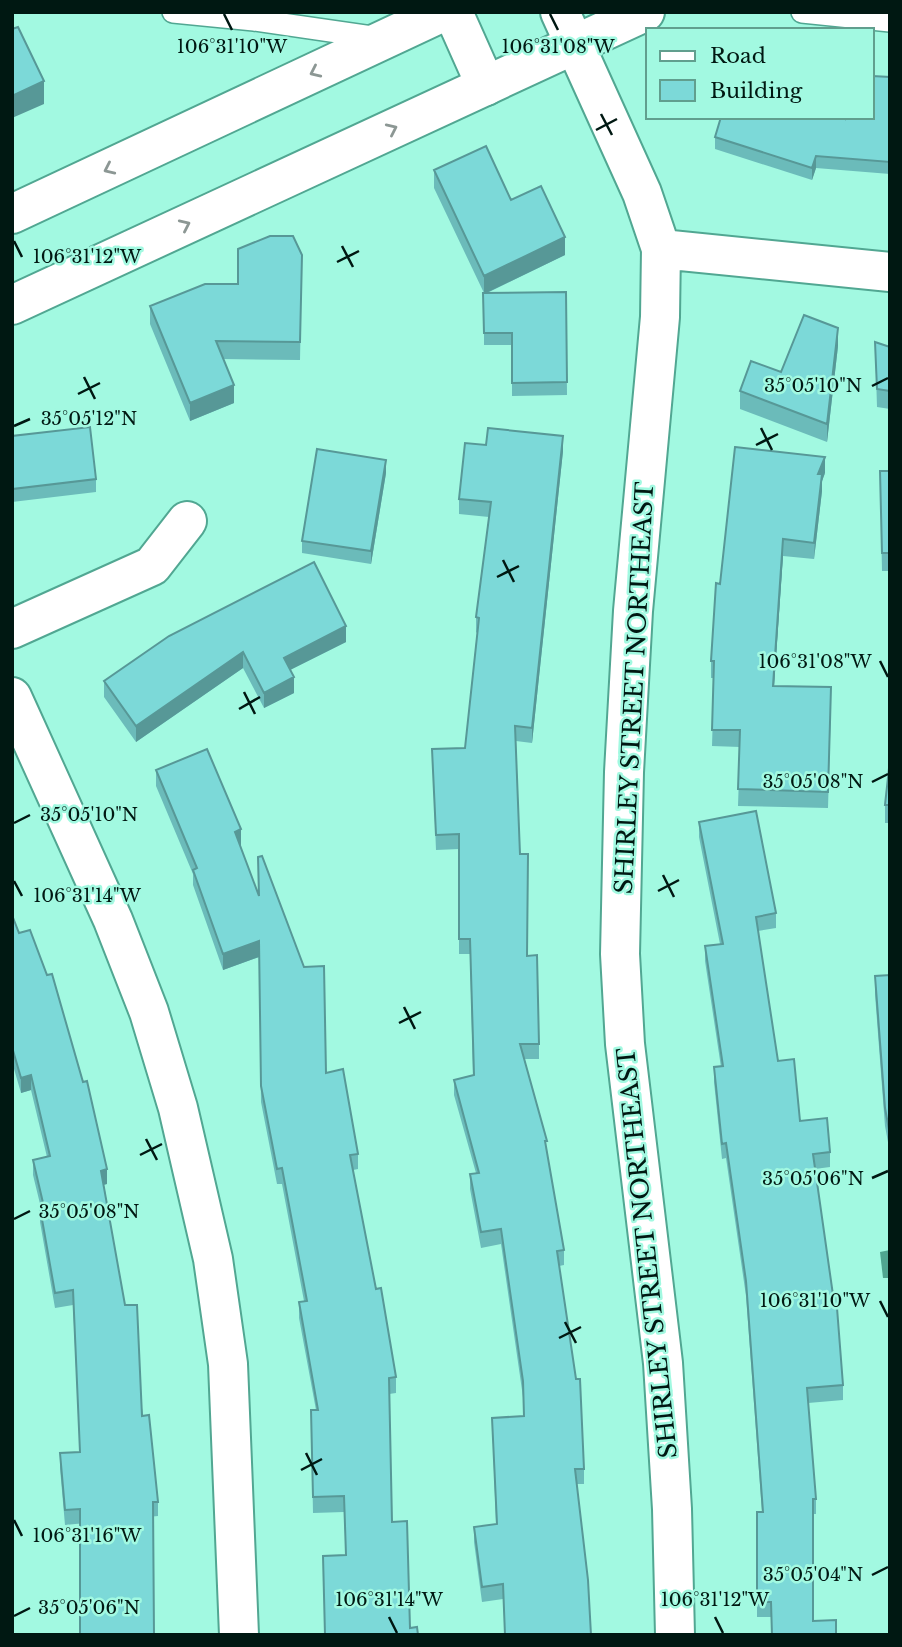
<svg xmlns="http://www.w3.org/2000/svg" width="902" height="1647" viewBox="0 0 902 1647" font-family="'Libre Baskerville',serif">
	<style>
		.water { fill: #50a590 }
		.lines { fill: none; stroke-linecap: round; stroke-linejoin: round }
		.lane-casing { stroke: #51a792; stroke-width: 24 }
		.street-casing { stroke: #51a792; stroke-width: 42 }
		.secondary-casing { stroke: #51a792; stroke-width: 42 }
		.lane { stroke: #fff; stroke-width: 21 }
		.street { stroke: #fff; stroke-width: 38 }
		.secondary { stroke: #fff; stroke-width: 38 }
		.wall { fill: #6bbbba }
		.shaded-wall { fill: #579897 }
		.building { fill: #7cd9d8; stroke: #579897; stroke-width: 2 }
		.oneway { stroke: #8c9794 }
		.ticks { fill: none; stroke: #001812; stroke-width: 2.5 }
		.labels { text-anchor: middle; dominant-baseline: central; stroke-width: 5; stroke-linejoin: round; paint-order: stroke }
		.street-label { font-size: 24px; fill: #001812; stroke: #a2f9e1 }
		.ticks-label { font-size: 18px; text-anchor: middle; fill: #001812; stroke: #a2f9e1; stroke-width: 5; stroke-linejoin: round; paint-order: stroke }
	</style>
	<rect width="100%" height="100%" fill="#a2f9e1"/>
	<!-- water -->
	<path class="water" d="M 890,1250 L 890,1278 L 883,1278 L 880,1252 Z"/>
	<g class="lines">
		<defs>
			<path id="lane" d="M 173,12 L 254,20 L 379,38
				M 802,12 L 890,21"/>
			<path id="street" d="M 453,12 L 486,86
				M 560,12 L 642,193 L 661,249 L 660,317 L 633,611 L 624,772 L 620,954 L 625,1044 L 663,1363 L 672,1509 L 675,1635
				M 661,249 L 890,272
				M 12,629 L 152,566 L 187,521
				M 12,697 L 113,920 L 149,1012 L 178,1108 L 213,1259 L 228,1364 L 239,1635"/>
			<path id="secondary" d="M 12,214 L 443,12
				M 12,305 L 645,12"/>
		</defs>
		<!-- lane casing -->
		<use href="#lane" class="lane-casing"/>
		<!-- street casing -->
		<use href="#street" class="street-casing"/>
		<!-- secondary casing -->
		<use href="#secondary" class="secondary-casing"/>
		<!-- lane -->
		<use href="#lane" class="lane"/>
		<!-- street -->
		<use href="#street" class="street"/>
		<!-- secondary -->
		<use href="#secondary" class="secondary"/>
	</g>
	<!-- wall -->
	<path class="wall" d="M 890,77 L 890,174 L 816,168 L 812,180 L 715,149 L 715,137 L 845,119 Z
		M 434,170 L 511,200 L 565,255 L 487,293 L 566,292 L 567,395 L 512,396 L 512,345 L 484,345 L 484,293 L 434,188 Z
		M 302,255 L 300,360 L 223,359 L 234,403 L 190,421 L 150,324 L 150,306 L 238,284 Z
		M 875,342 L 890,347 L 890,409 L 877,407 Z
		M 838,346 L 827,442 L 740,409 L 740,391 Z
		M 12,436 L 96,479 L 96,492 L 12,502 Z
		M 563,451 L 532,743 L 516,741 L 520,854 L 527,956 L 539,1044 L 539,1059 L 524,1059 L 547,1151 L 564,1250 L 564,1265 L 559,1266 L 584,1469 L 584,1484 L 577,1484 L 591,1635 L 505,1635 L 503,1599 L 482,1602 L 474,1542 L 474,1527 L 496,1524 L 492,1418 L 524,1416 L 523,1397 L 501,1244 L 481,1248 L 470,1189 L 470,1174 L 476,1173 L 454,1095 L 454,1080 L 473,1075 L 470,954 L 459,954 L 459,849 L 436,850 L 432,749 L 465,748 L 477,633 L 476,632 L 476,617 L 489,517 L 459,514 L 459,499 Z
		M 880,471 L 890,471 L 890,571 L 882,571 Z
		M 386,473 L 371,564 L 302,553 L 302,541 Z
		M 825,473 L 822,481 L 822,491 L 814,559 L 783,556 L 774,686 L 831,704 L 828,808 L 738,806 L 740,747 L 712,746 L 714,678 L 711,678 L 711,661 L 720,584 Z
		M 169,636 L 346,642 L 290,670 L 294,693 L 264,708 L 243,668 L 136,742 L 104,697 L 104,681 Z
		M 890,759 L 890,823 L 885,823 L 885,805 Z
		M 156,770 L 241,845 L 240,846 L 326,1073 L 358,1154 L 358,1169 L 353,1170 L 376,1289 L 396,1377 L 396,1393 L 389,1394 L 325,1635 L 346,1555 L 344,1512 L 313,1513 L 311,1410 L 316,1410 L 299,1318 L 299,1302 L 304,1301 L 282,1184 L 277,1184 L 261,1102 L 259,957 L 223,970 L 193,885 L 193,874 L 156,786 Z
		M 699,822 L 776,913 L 776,928 L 758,931 L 778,1061 L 800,1121 L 830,1152 L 830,1167 L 815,1169 L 843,1385 L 843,1400 L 808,1403 L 816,1499 L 816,1514 L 813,1514 L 813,1621 L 836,1635 L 771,1635 L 771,1617 L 757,1617 L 757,1512 L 762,1512 L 746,1296 L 726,1158 L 722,1159 L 714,1082 L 714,1067 L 721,1067 L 705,961 L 705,946 L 720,944 L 699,837 Z
		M 12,915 L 107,1184 L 104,1185 L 158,1502 L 158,1516 L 65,1525 L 60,1468 L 60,1453 L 80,1452 L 73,1305 L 55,1308 L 40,1222 L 40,1208 L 41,1208 L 33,1175 L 33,1160 L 47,1157 L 31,1090 L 21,1093 L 12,1062 Z
		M 890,975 L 890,1153 L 885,1126 L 875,994 L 875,976 Z"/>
	<!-- shaded-wall -->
	<path class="shaded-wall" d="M 44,81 L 44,104 L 12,118 L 12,96 Z
		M 816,156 L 816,168 L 812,180 L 812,168 Z
		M 565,237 L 565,255 L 484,294 L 484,276 Z
		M 838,328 L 838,346 L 827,442 L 827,424 Z
		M 234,385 L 234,403 L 190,421 L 190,403 Z
		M 563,436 L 563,451 L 532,743 L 532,728 Z
		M 825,457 L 825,473 L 822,481 L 822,491 L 814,559 L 818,474 Z
		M 386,460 L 386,473 L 371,564 L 371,551 Z
		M 783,539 L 783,556 L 773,702 L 773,686 Z
		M 346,626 L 346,642 L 284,673 L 284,658 Z
		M 243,652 L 243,668 L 136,742 L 136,726 Z
		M 294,677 L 294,693 L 264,708 L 264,693 Z
		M 241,829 L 241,845 L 235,848 L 235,832 Z
		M 259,941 L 259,957 L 223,970 L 223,954 Z
		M 31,1075 L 31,1090 L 21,1093 L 21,1078 Z
		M 107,1169 L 107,1184 L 101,1185 L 101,1171 Z"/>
	<!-- building -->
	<path class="building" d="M 18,27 L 44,81 L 12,96 L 12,29 Z
		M 872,76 L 890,77 L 890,162 L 816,156 L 812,168 L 715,137 L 721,117 L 841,117 L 845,119 L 845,117 L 872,117 Z
		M 486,146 L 511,200 L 541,186 L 565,237 L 484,276 L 434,170 Z
		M 270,236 L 293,236 L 302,255 L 300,342 L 216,341 L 234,385 L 190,403 L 150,306 L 205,284 L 238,284 L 238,249 Z
		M 566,292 L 567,382 L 512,383 L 512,333 L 484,333 L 483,293 Z
		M 804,315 L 838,328 L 827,424 L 740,391 L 751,361 L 781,372 Z
		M 875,342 L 890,347 L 890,391 L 877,389 Z
		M 90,427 L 96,479 L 12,489 L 12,436 Z
		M 488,428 L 563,436 L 532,728 L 515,726 L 520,854 L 528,854 L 527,956 L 537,955 L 539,1044 L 520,1044 L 547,1141 L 545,1141 L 564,1250 L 557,1251 L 576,1379 L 580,1379 L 584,1469 L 575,1469 L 588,1580 L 591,1635 L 505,1635 L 503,1584 L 482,1587 L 474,1527 L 497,1524 L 492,1418 L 524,1416 L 523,1381 L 501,1229 L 481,1232 L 470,1174 L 479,1173 L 454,1080 L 474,1075 L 470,939 L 459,939 L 459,834 L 436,835 L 432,749 L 465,748 L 479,618 L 476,617 L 491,502 L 459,499 L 465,443 L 486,445 Z
		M 735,447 L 825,457 L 818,474 L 822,474 L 814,543 L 783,539 L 773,686 L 831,687 L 828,792 L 738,789 L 740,730 L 712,730 L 714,661 L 711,661 L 716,583 L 720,584 Z
		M 317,449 L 386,460 L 371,551 L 302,541 Z
		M 880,471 L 890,471 L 890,553 L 882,553 Z
		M 314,562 L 346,626 L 284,658 L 294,677 L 264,693 L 243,652 L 136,726 L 104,681 L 169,636 Z
		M 207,749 L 241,829 L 235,832 L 259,896 L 258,857 L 262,856 L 304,967 L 324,966 L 326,1073 L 343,1069 L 358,1154 L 350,1155 L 376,1289 L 381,1288 L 396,1377 L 389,1378 L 392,1522 L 407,1521 L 410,1628 L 417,1627 L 418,1635 L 325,1635 L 323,1556 L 346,1555 L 344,1496 L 313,1497 L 311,1410 L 318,1410 L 299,1302 L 307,1301 L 282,1168 L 277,1169 L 261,1086 L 259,941 L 223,954 L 193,870 L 197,868 L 156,770 Z
		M 890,759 L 890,805 L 885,805 Z
		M 756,811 L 776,913 L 756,917 L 778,1061 L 794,1059 L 800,1121 L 827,1118 L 830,1152 L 813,1154 L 833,1295 L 836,1295 L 843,1385 L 807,1388 L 816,1499 L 813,1499 L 813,1621 L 836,1620 L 836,1635 L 772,1635 L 771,1602 L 757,1602 L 757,1512 L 763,1512 L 746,1281 L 726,1143 L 722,1144 L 714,1067 L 723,1066 L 705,946 L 723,944 L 699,822 Z
		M 12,915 L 19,933 L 30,930 L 47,975 L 52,974 L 83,1082 L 87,1081 L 107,1169 L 101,1171 L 125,1305 L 137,1305 L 142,1416 L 149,1415 L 158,1502 L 153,1502 L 154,1635 L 80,1635 L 80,1509 L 65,1510 L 60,1453 L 80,1452 L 73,1290 L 55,1293 L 40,1208 L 44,1207 L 33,1160 L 50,1156 L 31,1075 L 21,1078 L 12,1047 Z
		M 890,975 L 890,1135 L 885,1108 L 875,976 Z"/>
	<!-- one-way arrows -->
	<defs><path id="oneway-chevron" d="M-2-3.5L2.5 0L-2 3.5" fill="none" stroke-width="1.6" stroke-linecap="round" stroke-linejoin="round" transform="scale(1.75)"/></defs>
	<g class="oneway">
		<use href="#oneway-chevron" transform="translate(315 72) rotate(155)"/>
		<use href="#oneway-chevron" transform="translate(392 129) rotate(-25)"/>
		<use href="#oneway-chevron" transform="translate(109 169) rotate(155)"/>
		<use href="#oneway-chevron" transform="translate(185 225) rotate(-25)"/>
	</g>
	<!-- ticks -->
	<path class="ticks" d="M 224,14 L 232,30M 550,14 L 558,30M 601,114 L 612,135M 596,130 L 617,119M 14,241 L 22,257M 342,246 L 353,267M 337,262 L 359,251M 84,377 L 95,399M 872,386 L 888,378M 78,394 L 100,383M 14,426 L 30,419M 761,428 L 772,450M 756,445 L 778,434M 503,560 L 514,582M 497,577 L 519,566M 880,661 L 888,677M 244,692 L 255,714M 239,709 L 260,697M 872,782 L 888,774M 14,823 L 30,815M 663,875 L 674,897M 14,881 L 22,896M 658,891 L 679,880M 404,1007 L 415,1029M 399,1023 L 421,1012M 146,1139 L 157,1160M 140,1155 L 162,1144M 872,1178 L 888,1171M 14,1219 L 30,1211M 880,1301 L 888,1317M 565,1322 L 576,1343M 559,1338 L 581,1327M 306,1453 L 317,1475M 301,1470 L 322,1459M 14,1520 L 22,1536M 872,1575 L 888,1567M 14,1616 L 30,1608M 389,1617 L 397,1633M 715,1617 L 723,1633"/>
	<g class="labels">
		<!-- street labels -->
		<g class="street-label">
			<text transform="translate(634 688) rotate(-87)">SHIRLEY STREET NORTHEAST</text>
			<text transform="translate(647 1253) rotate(-96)">SHIRLEY STREET NORTHEAST</text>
		</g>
	</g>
	<g class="ticks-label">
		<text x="232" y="53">106°31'10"W</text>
		<text x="558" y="53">106°31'08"W</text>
		<text x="87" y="263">106°31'12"W</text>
		<text x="813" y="392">35°05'10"N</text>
		<text x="89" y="425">35°05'12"N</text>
		<text x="815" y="668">106°31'08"W</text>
		<text x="813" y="788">35°05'08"N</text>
		<text x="89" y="821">35°05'10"N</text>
		<text x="87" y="902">106°31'14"W</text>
		<text x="813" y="1185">35°05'06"N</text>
		<text x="89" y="1218">35°05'08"N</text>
		<text x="815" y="1307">106°31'10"W</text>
		<text x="87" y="1542">106°31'16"W</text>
		<text x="813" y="1581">35°05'04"N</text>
		<text x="389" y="1606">106°31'14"W</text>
		<text x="715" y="1606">106°31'12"W</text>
		<text x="89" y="1614">35°05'06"N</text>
	</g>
	<!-- border -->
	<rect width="902" height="1647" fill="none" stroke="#001812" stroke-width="28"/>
	<!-- legend -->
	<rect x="646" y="28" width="228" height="91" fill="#a2f9e1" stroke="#619f8e" stroke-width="2"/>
	<rect x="660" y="51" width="35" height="10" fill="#ffffff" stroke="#619f8e" stroke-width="2"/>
	<text x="710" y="63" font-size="21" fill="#001812">Road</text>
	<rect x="660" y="80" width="35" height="21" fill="#7cd9d8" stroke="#619f8e" stroke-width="2"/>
	<text x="710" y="98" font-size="21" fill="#001812">Building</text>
</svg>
